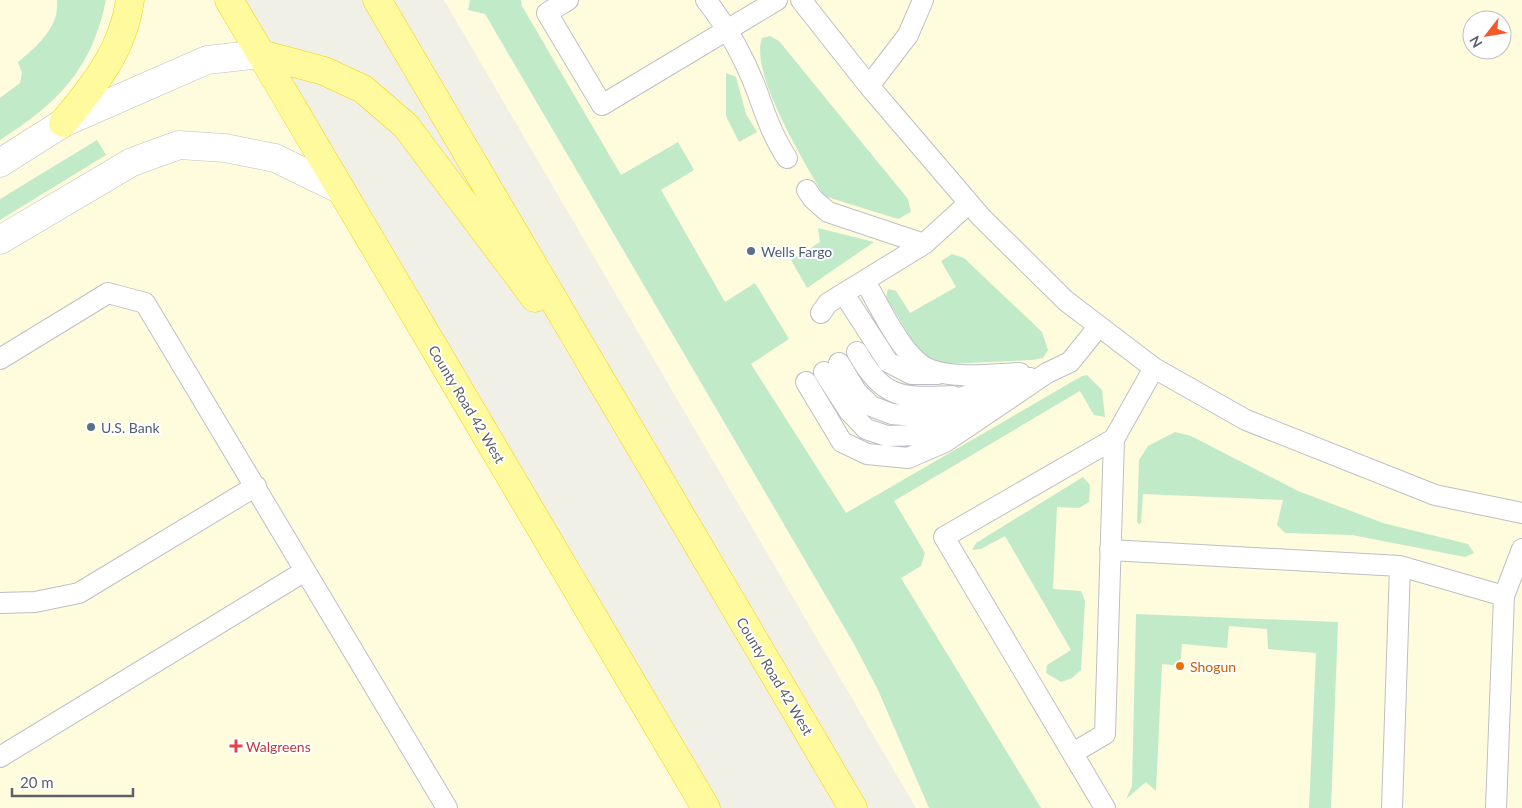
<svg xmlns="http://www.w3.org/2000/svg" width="1522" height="808" viewBox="0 0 1522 808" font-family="Lato,sans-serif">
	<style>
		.commercial { fill: #fffcdd; fill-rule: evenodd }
		.green { fill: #c1eac8 }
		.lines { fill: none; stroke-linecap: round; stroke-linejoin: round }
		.service-casing { stroke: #bebfc6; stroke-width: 22 }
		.minor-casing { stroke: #bebfc6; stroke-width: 29 }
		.trunk-casing { stroke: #f7d100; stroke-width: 29 }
		.service { stroke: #fff; stroke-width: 20 }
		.minor { stroke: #fff; stroke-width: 28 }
		.trunk { stroke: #fffa9e; stroke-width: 28 }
		.service-dot { fill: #5c6f8a; stroke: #fff; stroke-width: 2 }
		.food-dot { fill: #e8710a; stroke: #fff; stroke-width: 2 }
		.health-dot { fill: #e0444e; stroke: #fff; stroke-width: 2 }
		.labels { text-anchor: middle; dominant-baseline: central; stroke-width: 4; stroke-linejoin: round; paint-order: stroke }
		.service-label { font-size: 14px; fill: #4e5e75; stroke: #fff; text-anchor: start }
		.street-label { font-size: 14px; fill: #5d6068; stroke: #fff }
		.food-label { font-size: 14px; fill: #c56008; stroke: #fff; text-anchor: start }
		.health-label { font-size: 14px; fill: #be3a42; stroke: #fff; text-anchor: start }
	</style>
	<rect width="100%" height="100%" fill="#f1f0e6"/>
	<!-- commercial -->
	<path class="commercial" d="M 0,0 L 229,0 L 706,808 L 0,808 Z
		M 444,0 L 1522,0 L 1522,808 L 916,808 ZM 1472,20 L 1502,20 L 1502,50 L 1472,50 Z"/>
	<!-- green -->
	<path class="green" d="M 57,0 L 106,0 C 92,69 58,103 0,140 L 0,98 L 20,83 L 22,73 L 18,62 C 37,47 60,26 57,0 Z
		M 470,0 L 521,0 L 522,6 L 621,175 L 678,142 L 694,170 L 661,190 L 725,302 L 755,283 L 789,339 L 751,364 L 846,513 L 1082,376 L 1087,375 L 1102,390 L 1105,417 L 1094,415 L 1080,391 L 894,501 L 925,553 L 921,566 L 901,578 L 1041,808 L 929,808 L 878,690 L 854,644 L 485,14 L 468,10 Z
		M 770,36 L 779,41 L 908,199 L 911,212 L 898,219 L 824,196 C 805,163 749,73 762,38 Z
		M 726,73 L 736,77 L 746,114 L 757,132 L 739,142 L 726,116 Z
		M 97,140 L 106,155 L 0,220 L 0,199 Z
		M 818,228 L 874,242 L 807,288 L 791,260 L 820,242 Z
		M 952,254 L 964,258 L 1042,332 L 1048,350 L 1043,358 L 1033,360 L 945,364 L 934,362 L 921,355 L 886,297 L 888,289 L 896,291 L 910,313 L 956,287 L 941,261 Z
		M 1175,432 L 1191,436 L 1298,491 L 1383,523 L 1468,544 L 1474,553 L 1465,557 L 1352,535 L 1285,533 L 1277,525 L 1283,500 L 1143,494 L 1141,523 L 1139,524 L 1137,522 L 1139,460 L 1148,446 Z
		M 1083,477 L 1090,485 L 1089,502 L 1079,508 L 1057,507 L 1053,589 L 1081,591 L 1085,601 L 1081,670 L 1072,678 L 1061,682 L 1046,673 L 1047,665 L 1071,650 L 1005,536 L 981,549 L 972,550 L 976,543 Z
		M 1136,614 L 1338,622 L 1331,808 L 1309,808 L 1316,653 L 1268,649 L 1267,629 L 1229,626 L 1227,648 L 1182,644 L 1180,666 L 1162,664 L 1156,791 L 1146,782 L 1126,799 L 1132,786 Z"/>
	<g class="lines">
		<defs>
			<path id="service" d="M 568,0 L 547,13 L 602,105 L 777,0
				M 706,0 C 728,28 744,57 757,91 C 765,114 773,137 787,158
				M 801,0 L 869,86 L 981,217 L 1066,301 L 1154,368 L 1246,420 L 1435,495 L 1522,513
				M 869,86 L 908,35 L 923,0
				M 807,190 L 813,199 L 828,212 L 924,244
				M 865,281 C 879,305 904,361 931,370 C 958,379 992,374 1020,373
				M 844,294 L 888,362 L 911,374 L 938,374
				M 821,313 L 828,303 L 924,244 L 969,203
				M 857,352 C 884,400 902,398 953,396
				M 0,359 L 108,293 L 145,303 L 447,808
				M 839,363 L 856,391 L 871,406 L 892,414 L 915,416 L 968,395 L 1030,378
				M 824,372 L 849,411 L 866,429 L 887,436 L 918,435 L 991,400
				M 806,382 L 842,442 L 867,454 L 908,458 L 945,442 L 1047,373 L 1070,362 L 1099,326
				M 1110,550 L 1400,566 L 1504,596
				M 0,603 L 35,602 L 79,593 L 256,486
				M 1073,753 L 1105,734 L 1114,439
				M 0,757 L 305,571
				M 1105,808 L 944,537 L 1114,439 L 1154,368
				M 1392,808 L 1400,566
				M 1496,808 L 1504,596 L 1522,549"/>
			<path id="minor" d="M 0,163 L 63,123 L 207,60 L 261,54
				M 0,240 L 132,162 L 179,145 L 225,148 L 275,158 L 341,190"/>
			<path id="trunk" d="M 229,0 L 706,808
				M 377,0 L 853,808
				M 261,54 L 324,71 L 363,89 L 406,126 L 535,298
				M 63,123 C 94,85 123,51 130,0"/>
		</defs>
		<!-- service casing -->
		<use href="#service" class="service-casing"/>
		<!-- minor casing -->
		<use href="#minor" class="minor-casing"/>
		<!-- trunk casing -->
		<use href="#trunk" class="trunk-casing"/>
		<!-- service -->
		<use href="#service" class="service"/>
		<!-- minor -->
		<use href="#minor" class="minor"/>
		<!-- trunk -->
		<use href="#trunk" class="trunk"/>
	</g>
	<!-- markers -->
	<g class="service-dot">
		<circle cx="751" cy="251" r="5"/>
		<circle cx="91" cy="427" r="5"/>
	</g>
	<circle class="food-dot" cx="1180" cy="666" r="5"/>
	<path class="health-dot" d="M233.5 738.5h5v5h5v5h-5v5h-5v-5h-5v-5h5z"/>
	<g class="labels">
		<!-- service labels -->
		<g class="service-label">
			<text x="761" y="251">Wells Fargo</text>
			<text x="101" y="427">U.S. Bank</text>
		</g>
		<!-- street labels -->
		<g class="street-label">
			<text transform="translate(467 404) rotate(59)">County Road 42 West</text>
			<text transform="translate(775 676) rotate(59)">County Road 42 West</text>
		</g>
		<!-- food labels -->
		<g class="food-label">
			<text x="1190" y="666">Shogun</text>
		</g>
		<!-- health labels -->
		<g class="health-label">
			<text x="246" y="746">Walgreens</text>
		</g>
	</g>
	<!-- north arrow -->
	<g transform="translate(1487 35) rotate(239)"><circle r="24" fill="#ffffff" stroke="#bebfc3"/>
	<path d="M0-4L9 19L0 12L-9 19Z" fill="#f65827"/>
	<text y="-8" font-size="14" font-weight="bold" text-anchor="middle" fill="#5d6068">N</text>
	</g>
	<!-- scale -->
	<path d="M12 788v8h121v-8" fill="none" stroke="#5d6068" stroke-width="2.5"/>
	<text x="20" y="788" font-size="15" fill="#5d6068" stroke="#ffffff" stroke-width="4" paint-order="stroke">20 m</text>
</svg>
